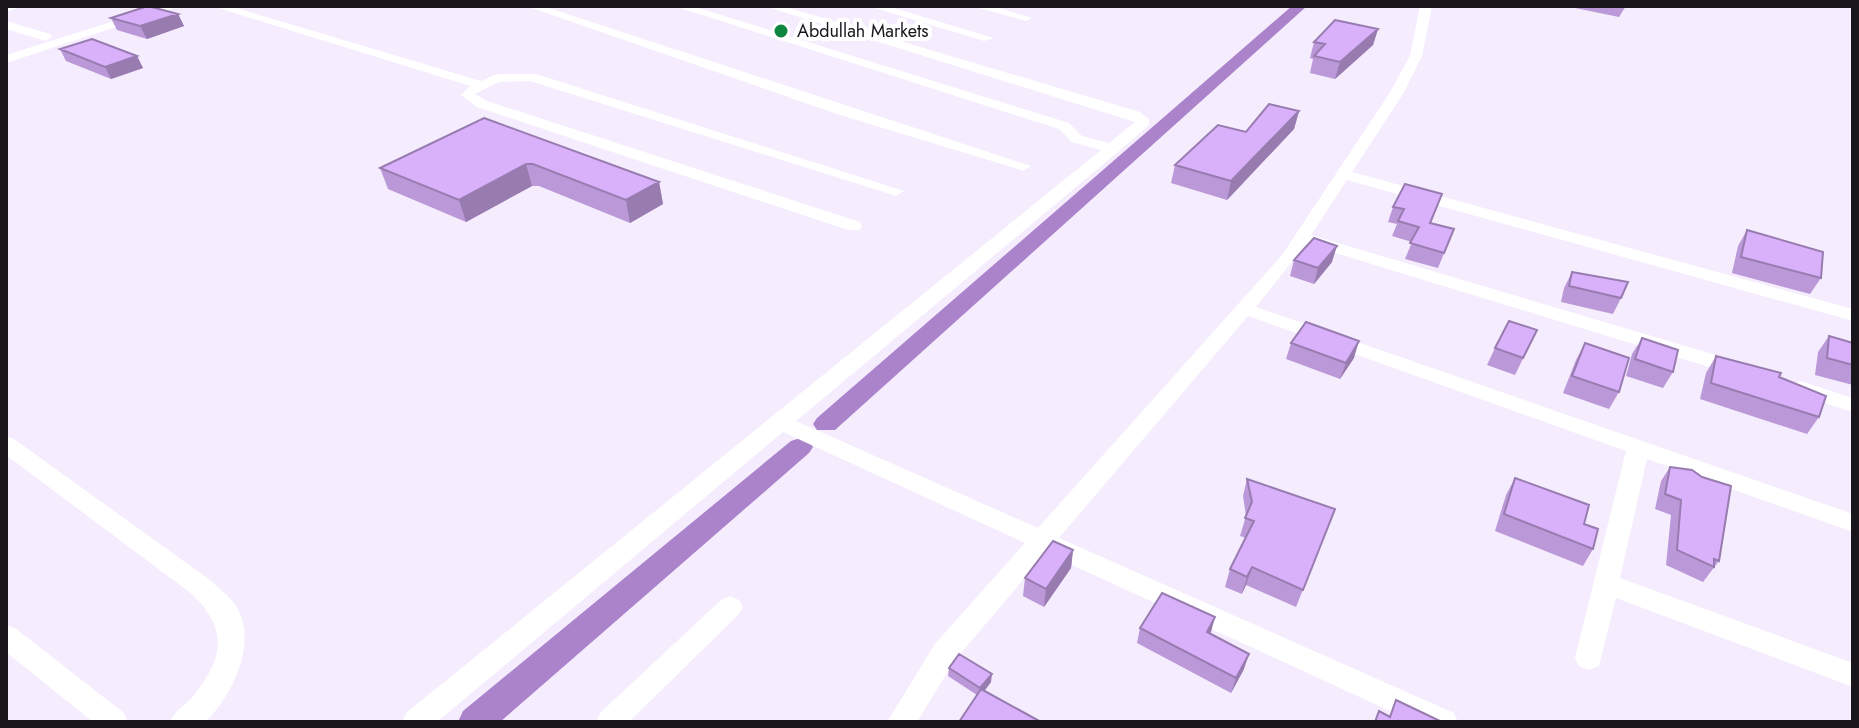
<svg xmlns="http://www.w3.org/2000/svg" width="1859" height="728" viewBox="0 0 1859 728" font-family="Jost,sans-serif">
	<style>
		.lines { fill: none; stroke-linecap: round; stroke-linejoin: round }
		.canal { fill: #aa83ca; fill-rule: evenodd }
		.street { fill: #fff; fill-rule: evenodd }
		.wall { fill: #bb98d8 }
		.shaded-wall { fill: #987cb0 }
		.building { fill: #d9b1fb; stroke: #987cb0; stroke-width: 2 }
		.poi-dot { fill: #0e863f; stroke: #fff; stroke-width: 3 }
		.labels { text-anchor: middle; dominant-baseline: central; stroke-width: 8; stroke-linejoin: round; paint-order: stroke }
		.far-poi-label { font-size: 18px; fill: #18151b; stroke: #fff; text-anchor: start }
	</style>
	<rect width="100%" height="100%" fill="#f5ecfe"/>
	<g class="lines">
		<!-- canal -->
		<path class="canal" d="M 1292,6 L 1307,6 L 835,430 L 817,430 L 813,424 L 817,418 Z
			M 800,438 L 809,441 L 813,447 L 809,453 L 500,722 L 458,722 L 463,711 L 791,441 Z"/>
		<!-- street -->
		<path class="street" d="M 6,6 L 24,6 L 6,12 Z
			M 162,6 L 180,6 L 6,63 L 6,55 Z
			M 212,6 L 230,6 L 481,81 L 497,74 L 536,74 L 904,191 L 896,196 L 890,194 L 530,81 L 499,82 L 475,94 L 487,101 L 860,222 L 862,226 L 860,230 L 848,230 L 477,107 L 461,95 L 470,86 Z
			M 526,6 L 543,6 L 1031,166 L 1023,171 L 1018,169 L 840,115 Z
			M 674,6 L 692,6 L 1069,123 L 1082,136 L 1109,143 L 1135,122 L 764,6 L 782,6 L 1140,112 L 1149,119 L 1149,125 L 1118,152 L 796,421 L 1038,528 L 1282,255 L 1389,94 L 1410,56 L 1420,6 L 1432,6 L 1422,56 L 1403,94 L 1352,172 L 1853,309 L 1853,321 L 1347,180 L 1311,235 L 1746,364 L 1749,369 L 1746,374 L 1732,374 L 1306,244 L 1256,307 L 1853,514 L 1853,532 L 1647,459 L 1620,578 L 1853,663 L 1853,687 L 1616,598 L 1599,666 L 1589,670 L 1579,666 L 1575,658 L 1626,451 L 1248,316 L 1059,538 L 1454,713 L 1458,722 L 1414,722 L 1046,553 L 955,660 L 917,722 L 887,722 L 935,644 L 1025,543 L 783,432 L 437,722 L 402,722 L 406,713 L 1101,150 L 1072,142 L 1059,129 Z
			M 868,6 L 887,6 L 994,38 L 984,41 Z
			M 972,6 L 992,6 L 1032,18 L 1026,21 Z
			M 6,21 L 50,34 L 52,37 L 46,41 L 6,29 Z
			M 1800,381 L 1853,398 L 1853,412 L 1793,393 L 1790,388 Z
			M 6,436 L 14,439 L 210,580 C 217,587 227,594 233,602 C 261,636 233,697 205,722 L 170,722 C 175,709 187,705 195,694 C 225,655 227,629 192,594 L 6,455 Z
			M 730,596 L 739,600 L 743,607 L 739,614 L 629,722 L 596,722 L 600,713 L 721,600 Z
			M 6,625 L 15,628 L 124,713 L 128,722 L 93,722 L 6,652 Z"/>
	</g>
	<!-- wall -->
	<path class="wall" d="M 1575,6 L 1626,6 L 1619,17 L 1575,8 Z
		M 178,14 L 184,26 L 147,39 L 117,30 L 111,18 Z
		M 1378,29 L 1373,45 L 1335,79 L 1310,73 L 1313,59 L 1310,58 L 1314,42 Z
		M 60,49 L 137,56 L 143,68 L 111,79 L 66,61 Z
		M 1299,111 L 1294,129 L 1227,200 L 1171,183 L 1175,165 Z
		M 484,118 L 659,182 L 663,204 L 630,223 L 539,186 L 532,186 L 466,222 L 388,189 L 380,168 Z
		M 1442,194 L 1431,223 L 1454,229 L 1438,268 L 1405,259 L 1412,242 L 1392,236 L 1397,224 L 1388,222 L 1393,207 Z
		M 1747,230 L 1821,278 L 1810,294 L 1732,273 L 1738,246 Z
		M 1294,260 L 1332,262 L 1314,284 L 1290,276 Z
		M 1572,272 L 1621,298 L 1613,314 L 1561,302 L 1564,288 Z
		M 1537,330 L 1515,375 L 1487,365 L 1495,348 Z
		M 1829,336 L 1853,343 L 1853,385 L 1815,375 L 1818,352 Z
		M 1642,338 L 1673,372 L 1663,388 L 1626,376 L 1632,354 Z
		M 1291,343 L 1354,358 L 1340,379 L 1286,359 Z
		M 1585,343 L 1619,392 L 1609,409 L 1563,393 L 1576,360 Z
		M 1716,356 L 1779,377 L 1819,417 L 1807,434 L 1700,399 L 1706,373 Z
		M 1670,467 L 1719,561 L 1703,582 L 1666,565 L 1671,515 L 1655,509 L 1661,481 Z
		M 1515,478 L 1584,524 L 1593,549 L 1583,566 L 1495,531 L 1506,495 Z
		M 1247,479 L 1328,527 L 1296,607 L 1246,585 L 1242,594 L 1225,587 L 1230,569 L 1246,538 L 1240,536 L 1246,516 L 1243,496 Z
		M 1073,550 L 1071,568 L 1044,607 L 1023,596 L 1025,578 Z
		M 1215,617 L 1210,634 L 1244,669 L 1231,693 L 1137,643 L 1140,628 Z
		M 949,668 L 991,682 L 984,691 L 977,695 L 948,676 Z"/>
	<!-- shaded-wall -->
	<path class="shaded-wall" d="M 178,14 L 184,26 L 147,39 L 140,26 Z
		M 1378,29 L 1373,45 L 1335,79 L 1340,62 Z
		M 137,56 L 143,68 L 111,79 L 105,67 Z
		M 1299,111 L 1294,129 L 1227,200 L 1231,181 Z
		M 526,164 L 532,186 L 466,222 L 459,200 Z
		M 659,182 L 663,204 L 630,223 L 626,200 Z
		M 1337,246 L 1332,262 L 1314,284 L 1318,268 Z
		M 1359,341 L 1354,358 L 1340,379 L 1346,363 Z
		M 1073,550 L 1071,568 L 1044,607 L 1046,589 Z
		M 1252,567 L 1246,585 L 1242,594 L 1247,577 Z
		M 1215,617 L 1211,632 L 1202,648 L 1207,632 Z
		M 1249,654 L 1244,669 L 1231,693 L 1236,678 Z
		M 992,674 L 991,682 L 980,697 L 980,688 Z"/>
	<!-- building -->
	<path class="building" d="M 148,6 L 178,14 L 140,26 L 111,18 Z
		M 1335,20 L 1378,29 L 1340,62 L 1314,56 L 1325,44 L 1314,42 Z
		M 92,39 L 137,56 L 105,67 L 60,49 Z
		M 1269,104 L 1299,111 L 1231,181 L 1175,165 L 1218,125 L 1246,132 Z
		M 484,118 L 659,182 L 626,200 L 533,164 L 526,164 L 459,200 L 380,168 Z
		M 1405,184 L 1442,194 L 1430,223 L 1454,229 L 1444,253 L 1410,243 L 1419,227 L 1398,221 L 1404,209 L 1393,207 Z
		M 1747,230 L 1823,252 L 1821,278 L 1741,257 Z
		M 1314,238 L 1337,246 L 1318,268 L 1294,260 Z
		M 1572,272 L 1628,282 L 1621,298 L 1569,286 Z
		M 1509,321 L 1537,330 L 1523,358 L 1495,348 Z
		M 1306,322 L 1359,341 L 1346,363 L 1291,343 Z
		M 1829,336 L 1853,343 L 1853,365 L 1827,358 Z
		M 1642,338 L 1678,350 L 1673,372 L 1635,359 Z
		M 1585,343 L 1629,358 L 1619,392 L 1572,376 Z
		M 1716,356 L 1781,373 L 1779,377 L 1826,396 L 1819,417 L 1711,383 Z
		M 1670,467 L 1692,470 L 1702,477 L 1731,486 L 1719,561 L 1714,559 L 1714,567 L 1677,550 L 1681,500 L 1665,494 Z
		M 1515,478 L 1589,505 L 1584,524 L 1598,529 L 1593,549 L 1504,514 Z
		M 1247,479 L 1335,509 L 1303,590 L 1252,567 L 1247,577 L 1230,569 L 1254,521 L 1245,518 L 1252,502 Z
		M 1053,541 L 1073,550 L 1046,589 L 1025,578 Z
		M 1162,593 L 1215,617 L 1207,632 L 1249,654 L 1236,678 L 1140,628 Z
		M 959,654 L 992,674 L 980,688 L 949,668 Z
		M 981,689 L 1041,722 L 959,722 Z
		M 1396,700 L 1442,722 L 1375,722 L 1379,711 L 1390,717 Z"/>
	<!-- markers -->
	<circle class="poi-dot" cx="781" cy="31" r="8"/>
	<g class="labels">
		<!-- far-poi labels -->
		<g class="far-poi-label">
			<text x="797" y="31">Abdullah Markets</text>
		</g>
	</g>
	<!-- border -->
	<rect width="1859" height="728" fill="none" stroke="#18151b" stroke-width="16"/>
</svg>
